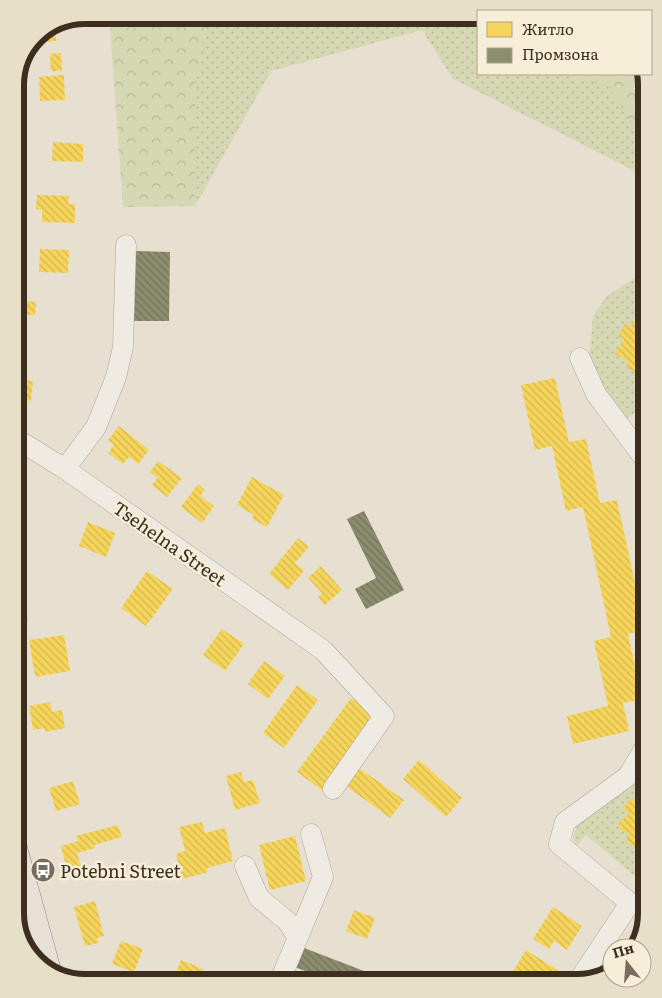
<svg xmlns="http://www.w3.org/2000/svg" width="662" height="998" viewBox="0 0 662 998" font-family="Literata,serif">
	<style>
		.grass { fill: url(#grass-dots) }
		.forest { fill: url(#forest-crowns) }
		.homes { fill: url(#homes-back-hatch) }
		.industry { fill: url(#industry-back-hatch) }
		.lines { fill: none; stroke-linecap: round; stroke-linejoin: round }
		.minor-casing { stroke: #ada599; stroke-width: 21 }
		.major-casing { stroke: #928b80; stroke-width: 26 }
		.minor { stroke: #efebe3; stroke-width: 20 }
		.major { stroke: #e6e1d4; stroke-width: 25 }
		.labels { text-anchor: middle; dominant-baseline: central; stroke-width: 5; stroke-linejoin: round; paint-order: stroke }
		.street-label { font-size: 18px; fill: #3d2e20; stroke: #f7eed8 }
		.poi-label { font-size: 18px; fill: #3d2e20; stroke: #f7eed8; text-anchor: start }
		.rim { fill: none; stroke: #3d2e20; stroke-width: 6 }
	</style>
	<defs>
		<pattern id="grass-dots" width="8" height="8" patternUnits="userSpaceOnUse" patternTransform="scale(1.25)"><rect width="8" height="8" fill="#d6d7b3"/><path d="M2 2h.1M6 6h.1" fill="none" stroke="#b9b99a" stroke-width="1.8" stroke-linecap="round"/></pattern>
		<pattern id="forest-crowns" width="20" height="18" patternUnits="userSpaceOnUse" patternTransform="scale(1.25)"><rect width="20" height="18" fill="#d6d7b3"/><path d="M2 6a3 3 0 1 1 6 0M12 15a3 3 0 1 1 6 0" fill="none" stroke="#b9b99a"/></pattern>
		<pattern id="homes-back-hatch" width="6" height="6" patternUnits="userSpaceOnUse" patternTransform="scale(1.25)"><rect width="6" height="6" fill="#f6d55c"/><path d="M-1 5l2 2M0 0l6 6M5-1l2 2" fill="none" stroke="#d4b750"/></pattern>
		<pattern id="industry-back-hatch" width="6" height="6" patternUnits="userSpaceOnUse" patternTransform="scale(1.25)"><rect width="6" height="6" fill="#8c8c6e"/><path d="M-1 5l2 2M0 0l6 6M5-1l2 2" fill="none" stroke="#74735a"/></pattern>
	</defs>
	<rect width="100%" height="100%" fill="#e7e0d1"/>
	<!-- grass -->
	<path class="grass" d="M 207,15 L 478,15 L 478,74 L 644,74 L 647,85 L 647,177 L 453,79 L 422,30 L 271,71 L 195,206 L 195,88 Z
		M 647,275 L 647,420 L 639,410 L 626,419 L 604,389 L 589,357 L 592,329 L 593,316 L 607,296 L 636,277 Z
		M 647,762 L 647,897 L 633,893 L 642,882 L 586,835 L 576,846 L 573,837 L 577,826 Z"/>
	<!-- forest -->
	<path class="forest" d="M 109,15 L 207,15 L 195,88 L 195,206 L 123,207 Z
		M 559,74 L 644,74 L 647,85 L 647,137 L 637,131 L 608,86 Z"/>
	<!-- homes -->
	<path class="homes" d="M 55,27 L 56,41 L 33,43 L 36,35 Z
		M 61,53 L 62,71 L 51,71 L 50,54 Z
		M 64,75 L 65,100 L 40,101 L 39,77 Z
		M 53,142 L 83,144 L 83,162 L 52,161 Z
		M 37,195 L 69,196 L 68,204 L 75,204 L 75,223 L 42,222 L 42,210 L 36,209 Z
		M 40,249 L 69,250 L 68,273 L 39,272 Z
		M 15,300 L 36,302 L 35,315 L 26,315 L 25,324 L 15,323 Z
		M 636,317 L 647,324 L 647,382 L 641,379 L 643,376 L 626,367 L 629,362 L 615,354 L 624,339 L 618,336 L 625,324 L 631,328 Z
		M 15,361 L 24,362 L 22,380 L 33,381 L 31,401 L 15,399 Z
		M 555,378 L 569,442 L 586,439 L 600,503 L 617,500 L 645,630 L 628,634 L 642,699 L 623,703 L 629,731 L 573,744 L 567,716 L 608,706 L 594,641 L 611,637 L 583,507 L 566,511 L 552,446 L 535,450 L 521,385 Z
		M 119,426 L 149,450 L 138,464 L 129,457 L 123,464 L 108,453 L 114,445 L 108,440 Z
		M 158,461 L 182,478 L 167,497 L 152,485 L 158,478 L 150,472 Z
		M 252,477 L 284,495 L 267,527 L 252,519 L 254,515 L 237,505 Z
		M 198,484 L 205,490 L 200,496 L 214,506 L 202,523 L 181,507 Z
		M 88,522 L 115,533 L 106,557 L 79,546 Z
		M 298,538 L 309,547 L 295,563 L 304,571 L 288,590 L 269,574 Z
		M 321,566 L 342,590 L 325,605 L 318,597 L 322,593 L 308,578 Z
		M 147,571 L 173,589 L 146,626 L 121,608 Z
		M 26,605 L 28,621 L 15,623 L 15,607 Z
		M 222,629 L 244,644 L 225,671 L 203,655 Z
		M 64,635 L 70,671 L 35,677 L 29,640 Z
		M 264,661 L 285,676 L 268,699 L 248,684 Z
		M 297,685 L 318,700 L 284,748 L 263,733 Z
		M 351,698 L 377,716 L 323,791 L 297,772 Z
		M 50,702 L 52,712 L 62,710 L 65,728 L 45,732 L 44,728 L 33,730 L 29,706 Z
		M 419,760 L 462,798 L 446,817 L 403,779 Z
		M 359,768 L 404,800 L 390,818 L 346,786 Z
		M 241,772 L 244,782 L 253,780 L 260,803 L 235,810 L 226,776 Z
		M 73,781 L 80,804 L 56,811 L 49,788 Z
		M 644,793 L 647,796 L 647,861 L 639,855 L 641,853 L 626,840 L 630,836 L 617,826 L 629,813 L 623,808 L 632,798 L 637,803 Z
		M 202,822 L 205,833 L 225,828 L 233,861 L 207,868 L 208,872 L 182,879 L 176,854 L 185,851 L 179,827 Z
		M 118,825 L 122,837 L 94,845 L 95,848 L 77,853 L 81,866 L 67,870 L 61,846 L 78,841 L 76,836 Z
		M 295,836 L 306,881 L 270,890 L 259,845 Z
		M 95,901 L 104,936 L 97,938 L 99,943 L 85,946 L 74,907 Z
		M 553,907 L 582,926 L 567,950 L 554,941 L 549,949 L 533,939 Z
		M 354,910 L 375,918 L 367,939 L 346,931 Z
		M 121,941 L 143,949 L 134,972 L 112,964 Z
		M 526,950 L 559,971 L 551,983 L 506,983 Z
		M 181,960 L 203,969 L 198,983 L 172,983 Z"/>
	<!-- industry -->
	<path class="industry" d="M 135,251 L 170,252 L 169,321 L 134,321 Z
		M 364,511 L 404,590 L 366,609 L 355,589 L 376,578 L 347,519 Z
		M 299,946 L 377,976 L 374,983 L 337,983 L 292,966 Z"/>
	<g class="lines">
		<defs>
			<path id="minor" d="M 580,358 L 596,394 L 647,462
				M 15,438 L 65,469 L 323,650 L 384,716 L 333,789
				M 65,469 L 96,427 L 116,377 L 123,347 L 126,245
				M 245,866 L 259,898 L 287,921 L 297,936
				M 279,983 L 323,877 L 311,834
				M 577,983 L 630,903 L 559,844 L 565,822 L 628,776 L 647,744"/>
			<path id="major" d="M 15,850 L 49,973"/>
		</defs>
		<!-- minor casing -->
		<use href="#minor" class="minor-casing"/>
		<!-- major casing -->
		<use href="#major" class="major-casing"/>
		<!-- minor -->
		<use href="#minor" class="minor"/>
		<!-- major -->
		<use href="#major" class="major"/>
	</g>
	<!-- icons -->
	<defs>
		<symbol id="bus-disc" viewBox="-11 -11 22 22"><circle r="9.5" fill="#786c5e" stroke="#f7eed8"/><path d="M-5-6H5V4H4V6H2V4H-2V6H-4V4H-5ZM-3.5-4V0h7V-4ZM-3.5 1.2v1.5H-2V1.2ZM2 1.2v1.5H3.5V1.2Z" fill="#fff"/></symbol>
	</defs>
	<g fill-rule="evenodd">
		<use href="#bus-disc" x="29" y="856" width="28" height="28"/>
	</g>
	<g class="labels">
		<!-- street labels -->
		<g class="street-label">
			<text transform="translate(170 543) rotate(35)">Tsehelna Street</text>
		</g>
		<!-- poi labels -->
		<g class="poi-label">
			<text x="60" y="870">Potebni Street</text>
		</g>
	</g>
	<!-- crop -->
	<path d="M0 0H662V998H0ZM85 24H577A61 61 0 0 1 638 85V913A61 61 0 0 1 577 974H85A61 61 0 0 1 24 913V85A61 61 0 0 1 85 24Z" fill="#e8dfc9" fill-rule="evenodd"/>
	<path class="rim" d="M85 24H577A61 61 0 0 1 638 85V913A61 61 0 0 1 577 974H85A61 61 0 0 1 24 913V85A61 61 0 0 1 85 24Z"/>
	<!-- legend -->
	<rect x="477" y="10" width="175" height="65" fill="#f7eed8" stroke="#ada18e"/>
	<rect x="487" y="22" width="25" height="15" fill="#f6d55c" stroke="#ada18e"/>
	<text x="522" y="35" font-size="15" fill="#3d2e20">Житло</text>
	<rect x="487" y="48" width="25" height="15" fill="#8c8c6e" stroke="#ada18e"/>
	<text x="522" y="60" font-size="15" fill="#3d2e20">Промзона</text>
	<!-- north arrow -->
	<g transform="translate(627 963) rotate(343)"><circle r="24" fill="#f7eed8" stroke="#ada18e"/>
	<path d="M0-4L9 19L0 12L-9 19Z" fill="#786c5e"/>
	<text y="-8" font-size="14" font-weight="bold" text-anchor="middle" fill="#3d2e20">Пн</text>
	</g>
</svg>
